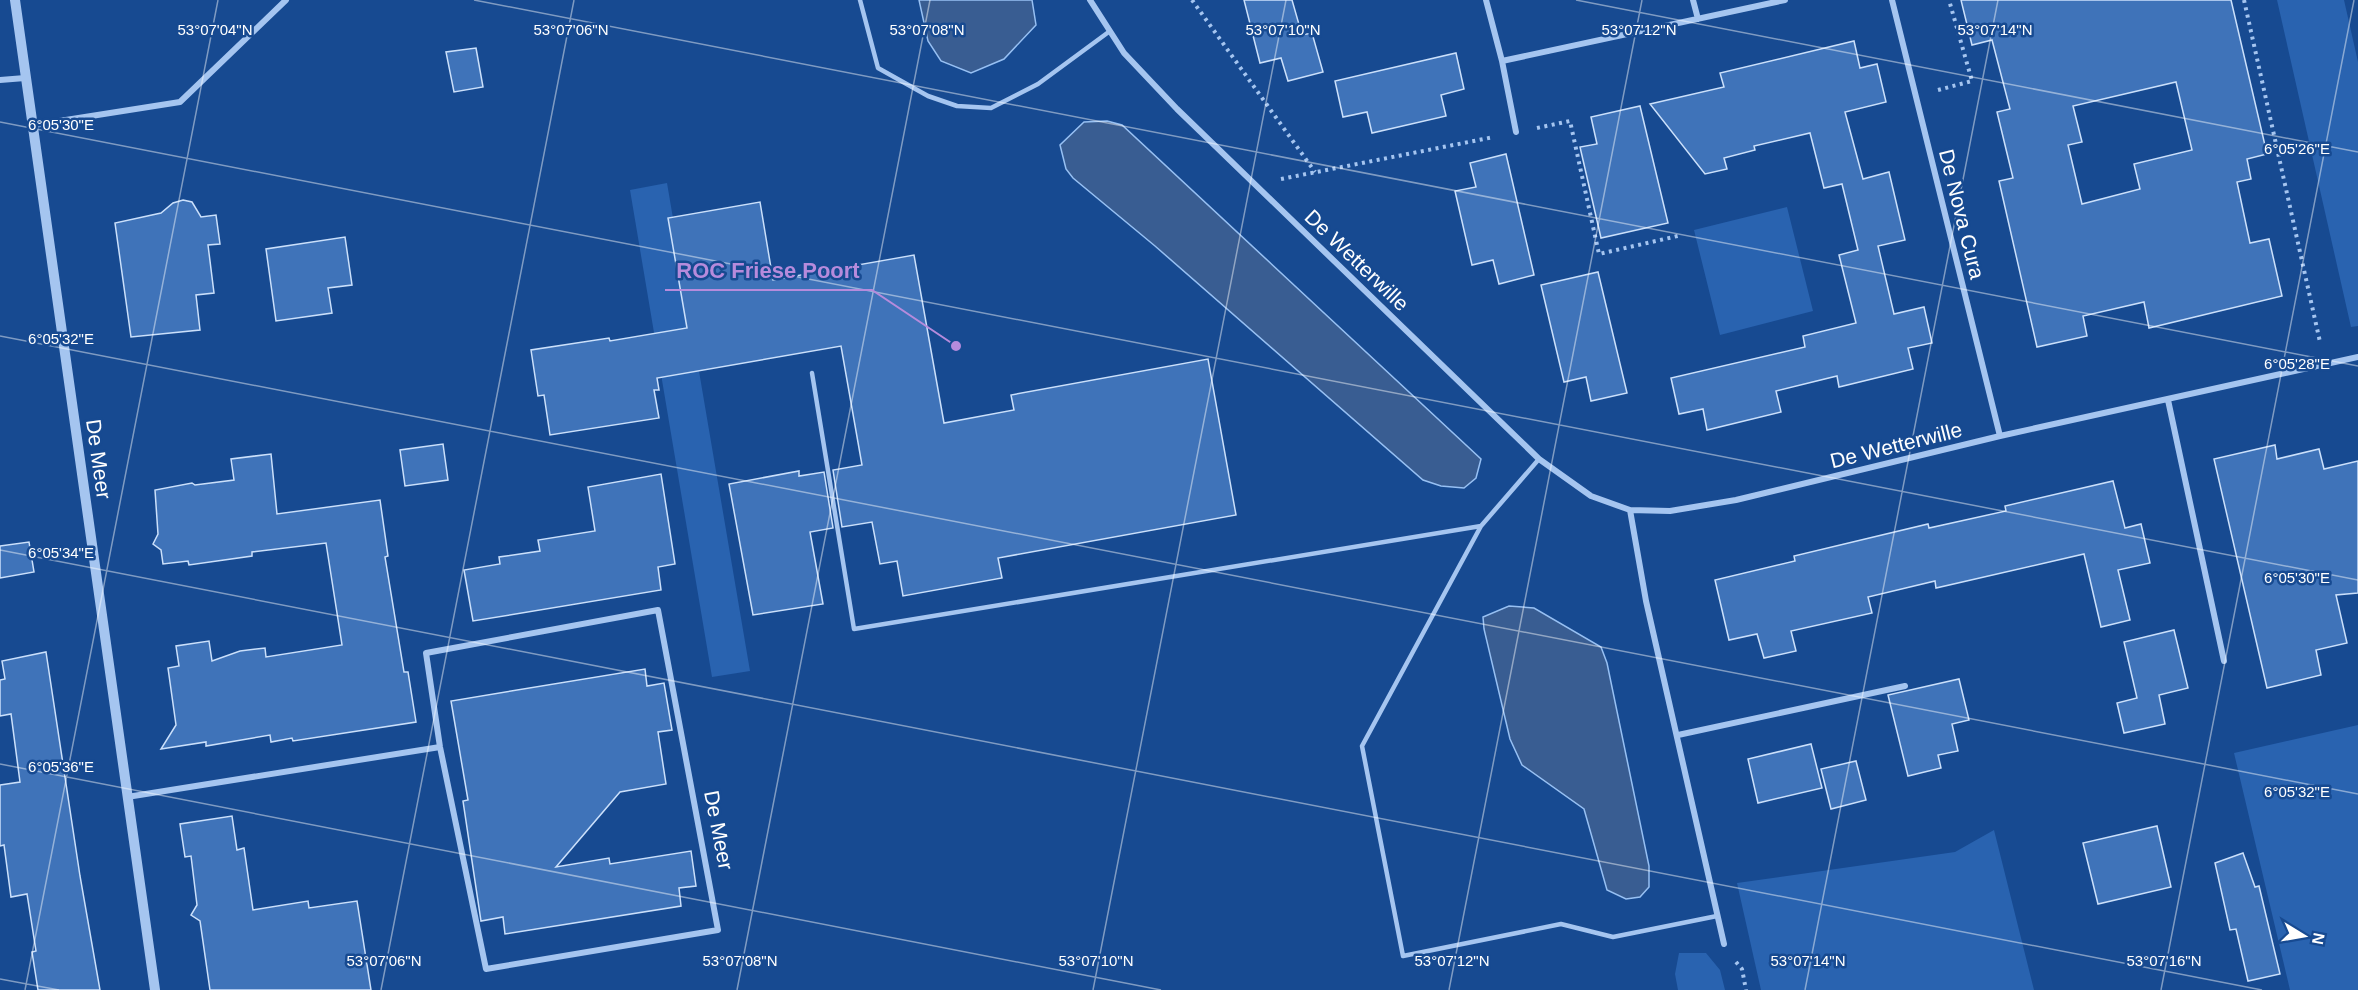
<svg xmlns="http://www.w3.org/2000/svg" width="2358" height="990" viewBox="0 0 2358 990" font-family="Arial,sans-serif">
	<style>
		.green { fill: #2963b0 }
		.water { fill: #395d92; stroke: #97c0f3; stroke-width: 1.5 }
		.building { fill: #3f73b9; stroke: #cbe0fb; stroke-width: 1.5; fill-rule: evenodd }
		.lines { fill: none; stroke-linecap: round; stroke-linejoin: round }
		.path { stroke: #a5c5f0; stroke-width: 4; stroke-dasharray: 3 4.5; stroke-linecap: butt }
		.service { stroke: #a5c5f0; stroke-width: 4.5 }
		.minor { stroke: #a5c5f0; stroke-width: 6 }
		.tertiary { stroke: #a5c5f0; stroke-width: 10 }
		.ticks { fill: none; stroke: #fff; stroke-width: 1.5; stroke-opacity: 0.45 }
		.labels { text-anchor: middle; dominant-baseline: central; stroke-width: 5; stroke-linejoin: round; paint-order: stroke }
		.street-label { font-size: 21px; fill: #fff; stroke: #174a91 }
		.ticks-label { font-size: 15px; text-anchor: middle; fill: #fff; stroke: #174a91; stroke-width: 5; stroke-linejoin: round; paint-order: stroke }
		.leader { fill: none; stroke: #b68bdc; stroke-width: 2 }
		.callout-dot { fill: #b68bdc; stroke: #174a91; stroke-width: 2 }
		.callout-label { font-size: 22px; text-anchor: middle; font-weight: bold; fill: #b68bdc; stroke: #174a91; stroke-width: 5; stroke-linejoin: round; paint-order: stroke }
	</style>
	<rect width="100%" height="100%" fill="#174a91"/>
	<!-- green -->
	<path class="green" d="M 2277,0 L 2344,0 L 2358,62 L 2358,326 L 2351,327 Z
		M 667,183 L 750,671 L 712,677 L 630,190 Z
		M 1787,207 L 1813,311 L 1720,335 L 1694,230 Z
		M 2358,725 L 2358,990 L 2290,990 L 2234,753 Z
		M 1994,830 L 2034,990 L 1761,990 L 1737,883 L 1955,852 Z
		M 1679,953 L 1706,953 L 1720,970 L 1725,990 L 1678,990 L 1675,974 Z"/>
	<!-- water -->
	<path class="water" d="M 919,0 L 1032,0 L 1036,25 L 1004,59 L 971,73 L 941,61 L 928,41 Z
		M 1107,121 L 1122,125 L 1481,459 L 1476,478 L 1464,488 L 1441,486 L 1423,480 L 1155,246 L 1073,178 L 1066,169 L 1060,145 L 1084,122 Z
		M 1509,606 L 1534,608 L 1601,647 L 1607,663 L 1649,866 L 1649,887 L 1640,897 L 1626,899 L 1607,890 L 1584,809 L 1522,765 L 1510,739 L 1484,629 L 1483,617 Z"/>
	<!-- building -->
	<path class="building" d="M 1244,0 L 1292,0 L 1302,35 L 1312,33 L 1323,72 L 1288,81 L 1281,58 L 1260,63 Z
		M 1961,0 L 2231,0 L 2267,154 L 2247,159 L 2251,179 L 2237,182 L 2250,243 L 2269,239 L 2282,296 L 2149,328 L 2144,302 L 2083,316 L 2087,336 L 2037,347 L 1999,181 L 2013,178 L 1997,112 L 2010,109 L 1992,40 L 1972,45 ZM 2176,82 L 2192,150 L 2134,164 L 2140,189 L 2082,204 L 2068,145 L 2082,142 L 2073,106 Z
		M 1854,41 L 1860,68 L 1877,64 L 1886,102 L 1845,112 L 1863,179 L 1889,172 L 1905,240 L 1878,246 L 1894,314 L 1924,307 L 1932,343 L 1908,348 L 1913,369 L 1839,387 L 1837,376 L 1776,391 L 1781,412 L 1707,430 L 1703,409 L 1679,414 L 1671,378 L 1805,347 L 1803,336 L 1856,323 L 1839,255 L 1858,250 L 1842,184 L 1824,188 L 1810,133 L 1754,146 L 1755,150 L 1724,158 L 1727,169 L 1705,174 L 1650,104 L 1724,87 L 1720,73 Z
		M 476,48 L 483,87 L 454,92 L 446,52 Z
		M 1456,53 L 1464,89 L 1441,95 L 1446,116 L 1372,133 L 1367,112 L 1343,117 L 1335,81 Z
		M 1640,106 L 1668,223 L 1601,238 L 1580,147 L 1597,144 L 1591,117 Z
		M 1506,154 L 1534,275 L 1499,284 L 1493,260 L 1472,265 L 1455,191 L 1476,187 L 1470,163 Z
		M 183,200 L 192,202 L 201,217 L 216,215 L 220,244 L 208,245 L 214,293 L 196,295 L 200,330 L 131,337 L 115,223 L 161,213 L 173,203 Z
		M 760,202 L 773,280 L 914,255 L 944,423 L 1014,410 L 1011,395 L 1208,359 L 1236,515 L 998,558 L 1002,578 L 903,596 L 897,561 L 880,564 L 872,522 L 842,527 L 833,470 L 862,465 L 841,346 L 657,378 L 659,390 L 654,390 L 659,418 L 550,435 L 544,395 L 538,396 L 531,350 L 609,338 L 610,341 L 687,328 L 668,218 Z
		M 345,237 L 352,285 L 328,288 L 332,313 L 276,321 L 266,249 Z
		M 1598,272 L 1627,393 L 1591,401 L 1586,377 L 1564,382 L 1541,285 Z
		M 443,444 L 448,480 L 405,486 L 400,450 Z
		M 2275,445 L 2277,459 L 2319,449 L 2324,469 L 2358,461 L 2358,593 L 2336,595 L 2347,643 L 2316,650 L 2321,675 L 2267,688 L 2214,459 Z
		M 271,454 L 277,514 L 380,500 L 388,556 L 385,557 L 404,672 L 408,672 L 416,722 L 293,741 L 292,738 L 271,742 L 270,735 L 206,746 L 206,742 L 161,749 L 176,725 L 168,668 L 179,666 L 176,646 L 209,641 L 212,661 L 240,651 L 265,648 L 266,657 L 342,645 L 326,543 L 252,552 L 252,556 L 189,565 L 188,561 L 163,564 L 161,550 L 153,544 L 158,534 L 155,490 L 192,483 L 195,485 L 234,480 L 231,459 Z
		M 799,471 L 799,476 L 824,472 L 833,528 L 810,532 L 823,604 L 753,615 L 729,484 Z
		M 661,474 L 675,564 L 658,567 L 661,590 L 473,621 L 464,570 L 500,564 L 499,557 L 540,551 L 538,540 L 595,531 L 588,487 Z
		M 2113,481 L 2125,528 L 2141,524 L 2150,563 L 2118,570 L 2130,620 L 2101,627 L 2084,554 L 1936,588 L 1935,581 L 1868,597 L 1872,613 L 1791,631 L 1796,651 L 1764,658 L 1757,634 L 1729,640 L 1715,580 L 1795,561 L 1794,556 L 1928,524 L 1929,528 L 2006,511 L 2005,506 Z
		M 29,542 L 34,572 L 0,578 L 0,546 Z
		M 2174,630 L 2188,688 L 2159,695 L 2165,724 L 2124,733 L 2117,703 L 2137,698 L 2124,642 Z
		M 46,652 L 80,876 L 100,990 L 38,990 L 32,952 L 36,951 L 27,894 L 11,897 L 4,845 L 0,846 L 0,785 L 20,782 L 11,714 L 0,716 L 0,680 L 5,679 L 2,661 Z
		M 645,669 L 647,686 L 664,683 L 672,730 L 658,732 L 666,784 L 620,792 L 556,867 L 609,858 L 610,864 L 691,851 L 696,886 L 679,888 L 681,906 L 505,934 L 503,917 L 481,921 L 463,801 L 468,800 L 451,701 Z
		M 1959,679 L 1969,720 L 1952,724 L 1958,751 L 1938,755 L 1941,768 L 1908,776 L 1888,695 Z
		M 1811,744 L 1822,788 L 1758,803 L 1748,759 Z
		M 1856,761 L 1866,800 L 1831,809 L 1821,769 Z
		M 232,816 L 237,850 L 244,848 L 253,910 L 308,901 L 309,908 L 357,901 L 371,990 L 210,990 L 200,921 L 191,915 L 197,905 L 191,856 L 185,857 L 180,824 Z
		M 2157,826 L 2171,887 L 2098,904 L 2083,843 Z
		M 2243,853 L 2255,887 L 2259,886 L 2280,974 L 2248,981 L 2236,929 L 2230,930 L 2215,863 Z"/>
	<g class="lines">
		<!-- path -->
		<path class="path" d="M 1192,0 L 1315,172
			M 2244,0 L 2320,342
			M 1938,90 L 1972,81 L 1949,0
			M 1537,128 L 1570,121 L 1599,254 L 1682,235
			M 1281,179 L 1494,137
			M 1736,962 L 1742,969 L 1746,990"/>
		<!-- service -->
		<path class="service" d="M 860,0 L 878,68 L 928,96 L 957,106 L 991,108 L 1038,84 L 1110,31
			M 812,373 L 854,629 L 1481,526 L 1539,459
			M 1481,526 L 1362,746 L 1403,956 L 1561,924 L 1613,937 L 1717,916"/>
		<!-- minor -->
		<path class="minor" d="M 1090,0 L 1124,53 L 1177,109 L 1539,459 L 1591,496 L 1630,510 L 1670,511 L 1736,500 L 2000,436 L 2358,357
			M 1486,0 L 1502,61 L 1516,132
			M 1693,0 L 1698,19
			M 1892,0 L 2000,436
			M 1502,61 L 1785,0
			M 0,80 L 25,78
			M 34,125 L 180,102 L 286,0
			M 2168,400 L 2224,661
			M 1630,510 L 1646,601 L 1724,944
			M 658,610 L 718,930 L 486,969 L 440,747 L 426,653 Z
			M 1678,735 L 1905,686
			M 127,797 L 440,747"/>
		<!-- tertiary -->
		<path class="tertiary" d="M 15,0 L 155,990"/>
	</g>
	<!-- ticks -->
	<path class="ticks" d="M 474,0 L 2358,366M 1576,0 L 2358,152M 0,122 L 2358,580M 0,336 L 2358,794M 0,550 L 2262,990M 0,764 L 1161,990M 0,979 L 59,990M 25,990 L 218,0M 381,990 L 574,0M 737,990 L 930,0M 1093,990 L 1286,0M 1449,990 L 1642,0M 1805,990 L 1998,0M 2161,990 L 2354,0"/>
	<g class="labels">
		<!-- street labels -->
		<g class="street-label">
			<text transform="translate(1962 214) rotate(76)">De Nova Cura</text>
			<text transform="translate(1357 260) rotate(44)">De Wetterwille</text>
			<text transform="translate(1896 445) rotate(-14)">De Wetterwille</text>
			<text transform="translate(99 459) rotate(82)">De Meer</text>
			<text transform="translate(719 830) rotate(79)">De Meer</text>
		</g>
	</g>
	<g class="ticks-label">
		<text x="215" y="35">53°07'04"N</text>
		<text x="571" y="35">53°07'06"N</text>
		<text x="927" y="35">53°07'08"N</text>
		<text x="1283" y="35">53°07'10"N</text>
		<text x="1639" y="35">53°07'12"N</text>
		<text x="1995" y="35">53°07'14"N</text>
		<text x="61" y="130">6°05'30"E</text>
		<text x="2297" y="154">6°05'26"E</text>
		<text x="61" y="344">6°05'32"E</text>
		<text x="2297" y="369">6°05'28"E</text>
		<text x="61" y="558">6°05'34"E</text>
		<text x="2297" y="583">6°05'30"E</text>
		<text x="61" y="772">6°05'36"E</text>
		<text x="2297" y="797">6°05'32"E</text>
		<text x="384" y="966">53°07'06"N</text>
		<text x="740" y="966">53°07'08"N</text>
		<text x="1096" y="966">53°07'10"N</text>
		<text x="1452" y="966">53°07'12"N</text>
		<text x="1808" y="966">53°07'14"N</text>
		<text x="2164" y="966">53°07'16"N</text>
	</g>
	<!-- callouts -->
	<path class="leader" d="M956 346L872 290H665"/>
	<circle class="callout-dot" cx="956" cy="346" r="6"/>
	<g class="callout-label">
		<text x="768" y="278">ROC Friese Poort</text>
	</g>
	<!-- north arrow -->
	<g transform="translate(2304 936) rotate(101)" stroke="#174a91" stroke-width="4.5" paint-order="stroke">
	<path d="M0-4.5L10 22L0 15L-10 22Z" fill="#ffffff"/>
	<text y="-9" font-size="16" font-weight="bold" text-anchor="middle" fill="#ffffff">N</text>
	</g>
</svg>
